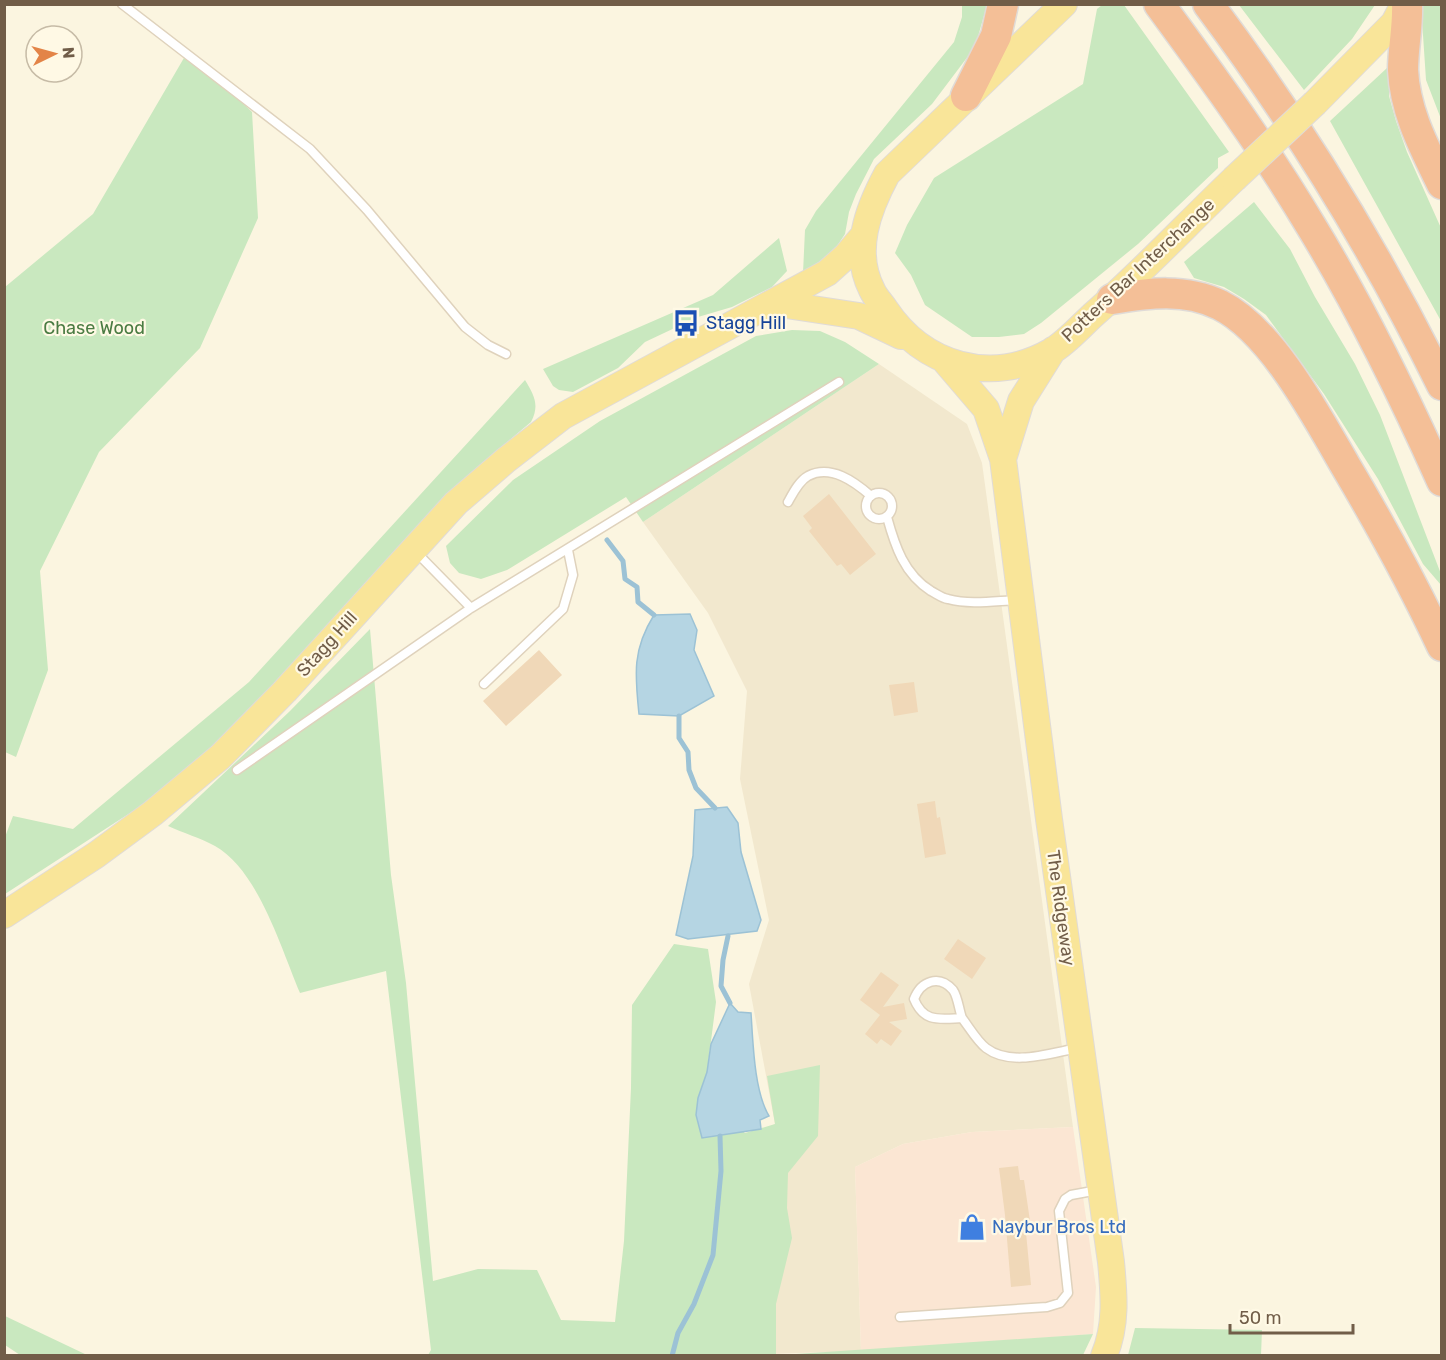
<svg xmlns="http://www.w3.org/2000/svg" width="1446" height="1360" viewBox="0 0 1446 1360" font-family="Rubik,sans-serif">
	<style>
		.residential { fill: #f2e8ce }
		.commercial { fill: #fbe6d3 }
		.green { fill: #c9e8bf }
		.water { fill: #b5d5e3; stroke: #9cc2d5; stroke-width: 1.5 }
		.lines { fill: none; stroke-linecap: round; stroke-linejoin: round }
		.stream { stroke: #9cc2d5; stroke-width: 5 }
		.building { fill: #f0d8b8 }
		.lane-casing { stroke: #dfd2bc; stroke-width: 11 }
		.primary-casing { stroke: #e0dbd7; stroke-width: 28 }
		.highway-casing { stroke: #e0dbd7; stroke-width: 33 }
		.lane { stroke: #fff; stroke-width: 8 }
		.primary { stroke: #f9e599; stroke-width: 26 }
		.highway { stroke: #f4bf97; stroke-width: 30 }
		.primary-bridge-casing { stroke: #e0dbd7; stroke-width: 28; stroke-linecap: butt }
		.primary-bridge { stroke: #f9e599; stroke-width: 26 }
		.labels { text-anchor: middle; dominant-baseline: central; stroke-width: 4.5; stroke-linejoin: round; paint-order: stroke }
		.street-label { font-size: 18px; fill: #715d48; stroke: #fff9e5 }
		.transit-label { font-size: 18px; fill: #164399; stroke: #fff9e5; text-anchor: start }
		.park-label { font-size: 18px; fill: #4b7c43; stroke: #fff9e5 }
		.shop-label { font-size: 18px; fill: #366cbe; stroke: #fff9e5; text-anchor: start }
	</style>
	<rect width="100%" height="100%" fill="#fbf5e0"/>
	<!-- residential -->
	<path class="residential" d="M 879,364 L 967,424 L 982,463 L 1073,1127 L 972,1132 L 903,1144 L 855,1167 L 861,1351 L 739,1355 L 732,1148 L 775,1124 L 749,984 L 769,920 L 740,779 L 747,691 L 708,613 L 643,522 Z"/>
	<!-- commercial -->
	<path class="commercial" d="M 1073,1127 L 1096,1287 L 1093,1334 L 861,1351 L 855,1167 L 903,1144 L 972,1132 Z"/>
	<!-- green -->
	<path class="green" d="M 962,5 L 987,5 L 975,47 L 932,104 L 874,159 L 856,194 L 849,212 L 845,234 L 833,252 L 803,273 L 805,230 L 816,211 L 954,42 L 962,17 Z
		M 1102,5 L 1124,5 L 1229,152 L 1218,158 L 1218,168 L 1138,244 L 1041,323 L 1024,334 L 999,337 L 972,337 L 925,305 L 911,275 L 895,253 L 907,225 L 934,178 L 1083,84 L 1097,9 Z
		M 1239,5 L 1375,5 L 1352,39 L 1304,90 Z
		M 1421,5 L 1441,5 L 1441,119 L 1426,80 Z
		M 188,51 L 252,112 L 258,218 L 200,348 L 99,452 L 40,571 L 48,670 L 16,757 L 5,752 L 5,287 L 93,214 Z
		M 1387,68 L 1389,69 L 1389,96 L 1396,121 L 1407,152 L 1441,228 L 1441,321 L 1330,121 Z
		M 1254,202 L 1290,249 L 1315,297 L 1355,364 L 1380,415 L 1441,574 L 1441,585 L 1423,564 L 1378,479 L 1324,394 L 1266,315 L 1244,299 L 1224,287 L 1194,278 L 1184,262 Z
		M 779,238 L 787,271 L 772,287 L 732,307 L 698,317 L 645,342 L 618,368 L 573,392 L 559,390 L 553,386 L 543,369 L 713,295 Z
		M 792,330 L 820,331 L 845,342 L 879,364 L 643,522 L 626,497 L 507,570 L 481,579 L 459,573 L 450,563 L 446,546 L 513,480 L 600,421 L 756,336 Z
		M 525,380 C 534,395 540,405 531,422 L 474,470 L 406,541 L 340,616 L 209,752 L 147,802 L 5,894 L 5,837 L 13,816 L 73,829 L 249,682 Z
		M 370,629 L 391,875 L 406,983 L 433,1281 L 478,1269 L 537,1270 L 561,1320 L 615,1322 L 624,1241 L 631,1088 L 632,1005 L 674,944 L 708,949 L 716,1002 L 707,1072 L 698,1098 L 745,1133 L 775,1124 L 767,1076 L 820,1065 L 818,1136 L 788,1173 L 787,1208 L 792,1238 L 776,1304 L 776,1355 L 428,1355 L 431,1350 L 386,971 L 300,993 C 281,948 258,870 215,846 C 201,838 183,833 168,826 L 290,711 Z
		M 5,1316 L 87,1355 L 20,1355 L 5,1345 Z
		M 1135,1328 L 1262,1330 L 1261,1355 L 1128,1355 Z
		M 1093,1334 L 1083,1355 L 781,1355 Z"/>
	<!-- water -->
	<path class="water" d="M 690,614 L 697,630 L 694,650 L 714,696 L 679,716 L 639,714 C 635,675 632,650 654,615 Z
		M 727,807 L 738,823 L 741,852 L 761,920 L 757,931 L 688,939 L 676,935 L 693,856 L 695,810 Z
		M 730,1003 L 738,1012 L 751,1013 C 753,1042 754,1091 769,1116 L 760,1120 L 761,1129 L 702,1138 L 696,1115 L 698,1098 L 707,1072 L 711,1044 Z"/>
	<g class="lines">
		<!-- stream -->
		<path class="stream" d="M 607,540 L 623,561 L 625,579 L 637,587 L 638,602 L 654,615
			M 679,716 L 679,738 L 688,752 L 689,770 L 696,788 L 715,808
			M 728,936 L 723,960 L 721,986 L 730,1003
			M 672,1356 L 678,1333 L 694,1304 L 713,1255 L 721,1171 L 720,1136"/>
	</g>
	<!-- building -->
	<path class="building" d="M 829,494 L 876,554 L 850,575 L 841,564 L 837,566 L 809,531 L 812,528 L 803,516 Z
		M 539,650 L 562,675 L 506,726 L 483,701 Z
		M 914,682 L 918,712 L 894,716 L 889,685 Z
		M 935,801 L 937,818 L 940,817 L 946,854 L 925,858 L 917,804 Z
		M 958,939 L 986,958 L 972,979 L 944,959 Z
		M 881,972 L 899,985 L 883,1007 L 904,1003 L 907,1019 L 889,1022 L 902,1031 L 891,1046 L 881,1039 L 877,1044 L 865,1034 L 880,1015 L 860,1000 Z
		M 1018,1166 L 1020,1180 L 1024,1180 L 1030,1221 L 1025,1222 L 1031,1285 L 1011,1287 L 1005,1215 L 999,1168 Z"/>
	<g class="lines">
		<defs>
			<path id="lane" d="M 122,4 L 310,149 L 367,210 L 465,327 L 488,345 L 506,354
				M866 506a13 13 0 1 1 26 0a13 13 0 1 1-26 0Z
				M 788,502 C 793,493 799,481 808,476 C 831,464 855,482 871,496
				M 887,517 C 895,546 904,574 931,591 C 937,594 942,598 948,599 C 970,605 994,601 1017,600
				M 415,551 L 471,608
				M 484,684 L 563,609 L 573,575 L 568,550
				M 237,770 L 471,608 L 839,382
				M 962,1018 C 959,1010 958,997 953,990 C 939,974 921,981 914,999 C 924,1023 939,1019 962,1018 C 969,1027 977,1041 986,1048 C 1011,1067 1050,1053 1078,1048
				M 900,1317 L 1047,1307 L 1060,1303 L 1068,1293 L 1059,1211 L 1065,1199 L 1071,1195 L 1098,1190"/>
			<path id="primary" d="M 1064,4 L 887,174 C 868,209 852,251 872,290 C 875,297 881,303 885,309 C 923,366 991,386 1052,351 C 1067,342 1080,327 1093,315 C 1142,272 1187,224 1234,179
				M 1315,103 L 1394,23 L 1404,4
				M 773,303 L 859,316 L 901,336
				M 945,361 L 986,409 L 1003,459 L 1049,819 L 1111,1262 C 1114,1294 1117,1325 1104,1356
				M 1003,459 L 1021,401 L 1053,350
				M 4,915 L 96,855 L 153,813 L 220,757 L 285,691 L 456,503 L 506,460 L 563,416 L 827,273 L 846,256 L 863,236"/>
			<path id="highway" d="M 1159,4 C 1212,76 1265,149 1311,226 C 1361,308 1403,394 1442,481
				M 1208,4 C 1298,124 1376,251 1442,385
				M 1407,4 C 1408,26 1403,48 1403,70 C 1405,112 1424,147 1442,184
				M 966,96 L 996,36 L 1003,4
				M 1112,299 C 1149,293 1185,288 1220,305 C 1272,331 1316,415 1345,465 C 1380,524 1413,584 1442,646"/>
		</defs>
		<!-- lane casing -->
		<use href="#lane" class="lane-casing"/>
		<!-- primary casing -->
		<use href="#primary" class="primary-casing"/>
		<!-- highway casing -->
		<use href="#highway" class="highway-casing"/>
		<!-- lane -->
		<use href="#lane" class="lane"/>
		<!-- primary -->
		<use href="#primary" class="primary"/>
		<!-- highway -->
		<use href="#highway" class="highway"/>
		<defs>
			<path id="primary-bridge" d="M 1234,179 L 1315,103"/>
		</defs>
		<!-- primary-bridge casing -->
		<use href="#primary-bridge" class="primary-bridge-casing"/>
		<!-- primary-bridge -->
		<use href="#primary-bridge" class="primary-bridge"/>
	</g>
	<!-- icons -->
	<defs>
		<symbol id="bus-bare" viewBox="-9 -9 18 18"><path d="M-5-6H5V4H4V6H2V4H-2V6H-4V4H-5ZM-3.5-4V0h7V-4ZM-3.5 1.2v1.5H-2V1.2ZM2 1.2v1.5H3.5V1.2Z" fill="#1a4fb4" stroke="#fff9e5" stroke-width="2.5" paint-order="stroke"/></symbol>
		<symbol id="shop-bare" viewBox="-9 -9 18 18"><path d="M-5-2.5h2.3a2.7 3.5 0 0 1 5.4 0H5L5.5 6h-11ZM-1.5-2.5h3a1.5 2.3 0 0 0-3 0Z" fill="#3f7fe0" stroke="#fff9e5" stroke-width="2.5" paint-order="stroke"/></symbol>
	</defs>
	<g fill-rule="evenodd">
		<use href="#bus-bare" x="667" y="304" width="38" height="38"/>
		<use href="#shop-bare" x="953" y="1208" width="38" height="38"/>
	</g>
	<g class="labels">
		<!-- street labels -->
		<g class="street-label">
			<text transform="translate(1138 270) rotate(-43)">Potters Bar Interchange</text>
			<text transform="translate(327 644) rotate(-48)">Stagg Hill</text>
			<text transform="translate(1061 908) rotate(82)">The Ridgeway</text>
		</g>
		<!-- transit labels -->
		<g class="transit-label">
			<text x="706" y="323">Stagg Hill</text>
		</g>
		<!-- park labels -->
		<g class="park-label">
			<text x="94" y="328">Chase Wood</text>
		</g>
		<!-- shop labels -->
		<g class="shop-label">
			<text x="992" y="1227">Naybur Bros Ltd</text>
		</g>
	</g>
	<!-- border -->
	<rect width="1446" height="1360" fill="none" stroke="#715d48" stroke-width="12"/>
	<!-- north arrow -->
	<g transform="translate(54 54) rotate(85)"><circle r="28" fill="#fff9e5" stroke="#c6bba6" stroke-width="1.5"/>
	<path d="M0-4.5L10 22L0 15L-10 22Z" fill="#e38447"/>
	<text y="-9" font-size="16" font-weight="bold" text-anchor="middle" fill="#715d48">N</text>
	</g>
	<!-- scale -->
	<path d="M1230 1324v9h123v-9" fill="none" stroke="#715d48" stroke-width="3"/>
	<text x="1239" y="1324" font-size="18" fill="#715d48" stroke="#fff9e5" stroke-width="4.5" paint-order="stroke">50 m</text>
</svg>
